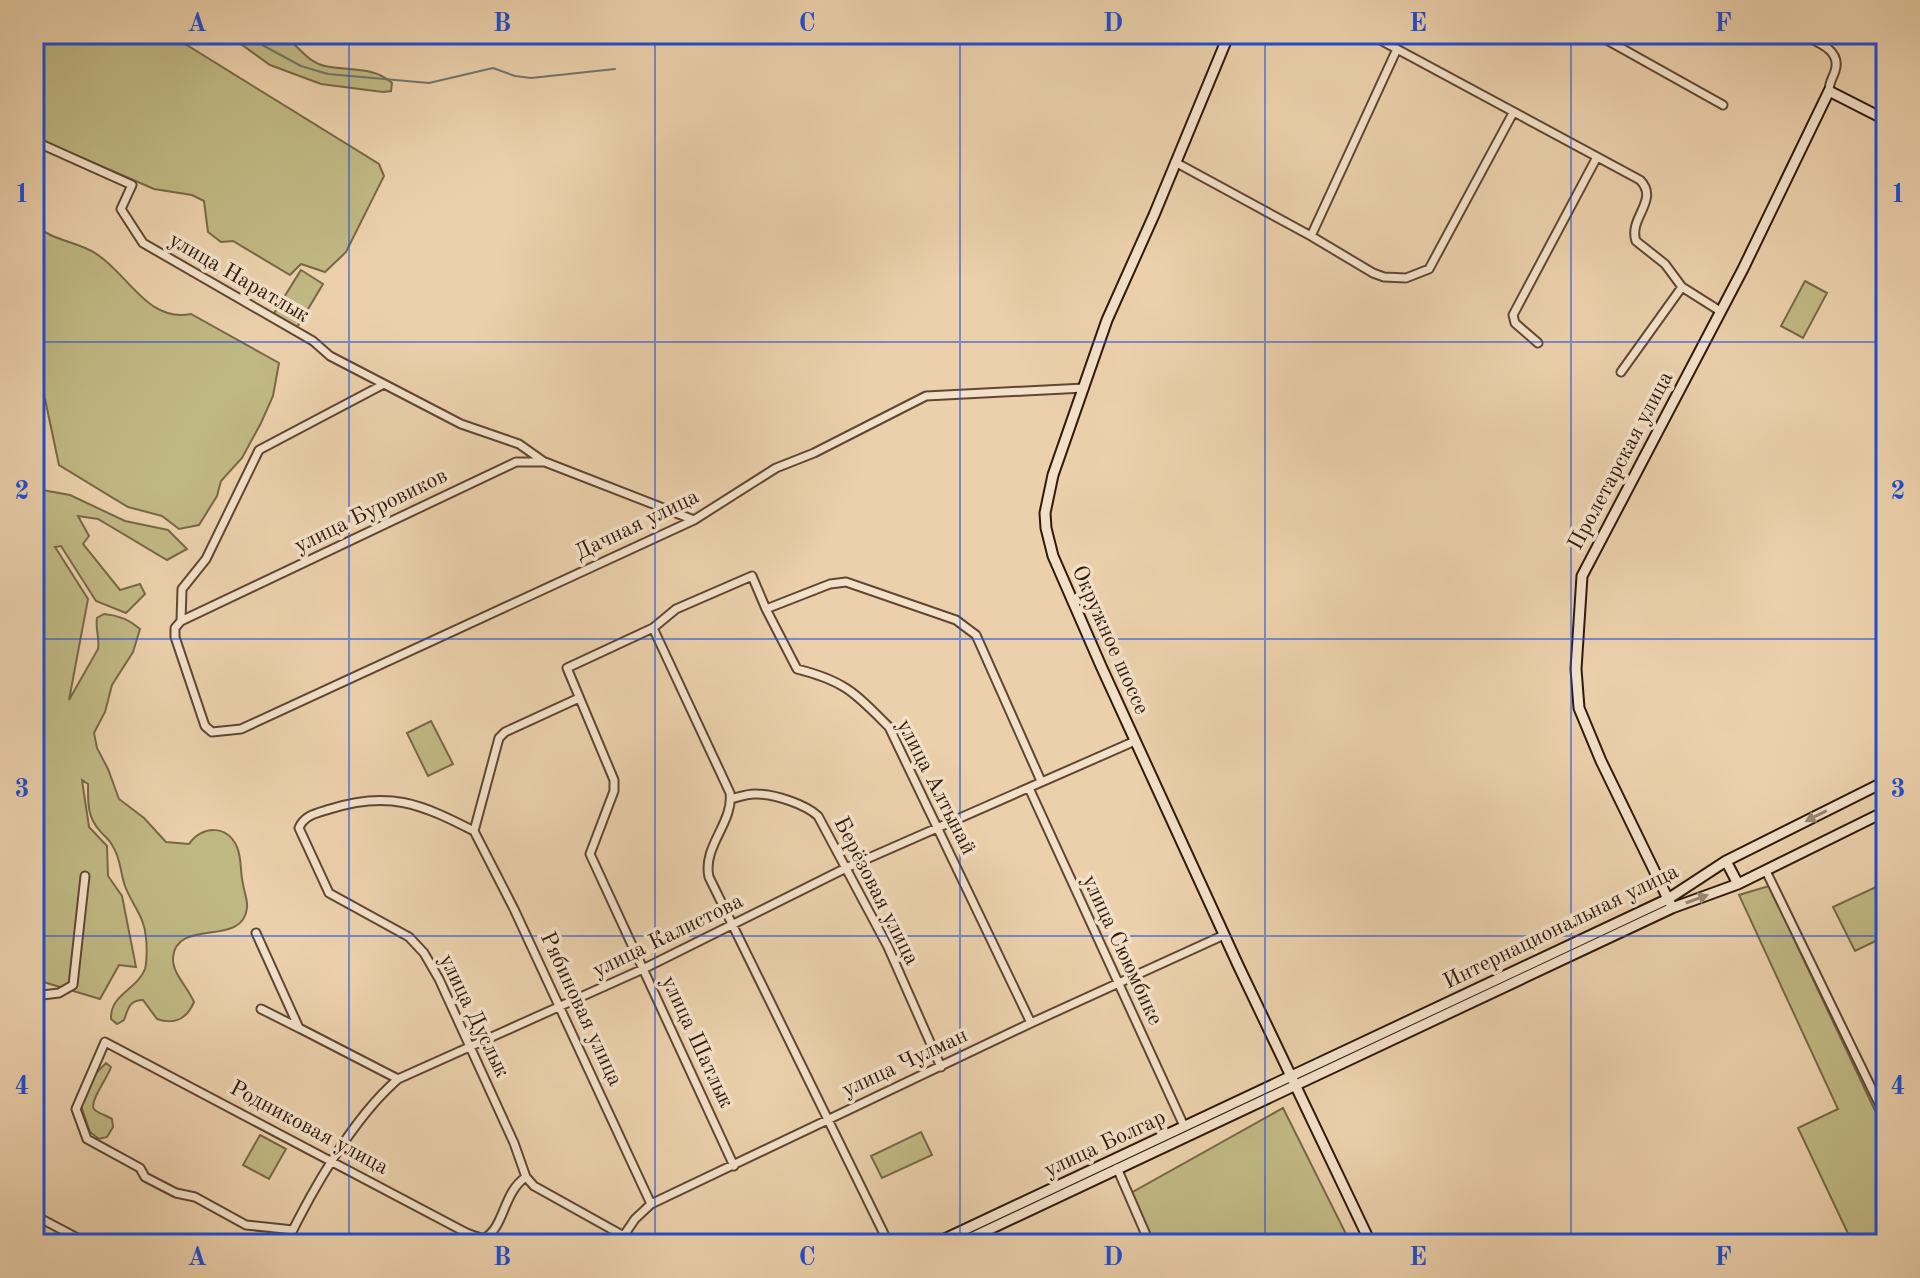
<svg xmlns="http://www.w3.org/2000/svg" width="1920" height="1278" viewBox="0 0 1920 1278" font-family="'Old Standard TT',serif">
	<style>
		.green { fill: #c0b883; stroke: #786848; stroke-width: 2 }
		.lines { fill: none; stroke-linecap: round; stroke-linejoin: round }
		.stream { stroke: #6f776d; stroke-width: 2 }
		.street-casing { stroke: #604734; stroke-width: 11 }
		.secondary-casing { stroke: #31190c; stroke-width: 13 }
		.street { stroke: #f2e0c8; stroke-width: 7 }
		.secondary { stroke: #f2e0c8; stroke-width: 9 }
		.oneway { fill: #9b8673 }
		.grid { fill: none; stroke: #1d4ed8; stroke-width: 2; stroke-opacity: 0.55 }
		.labels { text-anchor: middle; dominant-baseline: central; stroke-width: 7; stroke-linejoin: round; paint-order: stroke }
		.street-label { font-size: 22px; fill: #31190c; stroke: #f2e0c8 }
		.neatline { fill: none; stroke: #1d4ed8; stroke-width: 3 }
		.grid-label { font-size: 26px; text-anchor: middle; font-weight: bold; fill: #1d4ed8 }
	</style>
	<rect width="100%" height="100%" fill="#ebd0ab"/>
	<filter id="stains"><feTurbulence type="fractalNoise" baseFrequency=".0025" numOctaves="4"/><feColorMatrix values="0 0 0 0 .2 0 0 0 0 .09 0 0 0 0 .02 0 0 0 .5 -.17"/></filter>
	<radialGradient id="worn" r=".72"><stop offset=".6" stop-color="#630" stop-opacity="0"/><stop offset="1" stop-color="#630" stop-opacity=".3"/></radialGradient>
	<!-- green -->
	<path class="green" d="M 34,34 L 169,34 L 379,164 L 384,176 L 346,252 L 325,272 L 301,264 L 290,275 L 233,241 L 221,242 L 208,232 L 204,201 L 192,195 L 154,189 L 34,137 Z
		M 227,34 L 279,34 C 297,41 305,62 325,66 C 348,71 374,66 392,83 L 391,91 L 383,92 L 321,84 L 270,65 Z
		M 34,222 C 47,240 76,241 95,253 C 128,273 147,323 191,314 L 279,363 L 273,396 L 261,423 L 242,458 L 221,481 L 217,496 L 199,525 L 179,529 L 162,516 L 128,507 L 59,465 L 45,399 L 34,395 Z
		M 301,270 L 323,284 L 296,329 L 273,315 Z
		M 1805,281 L 1827,293 L 1803,338 L 1781,326 Z
		M 34,481 L 37,489 L 70,495 L 125,521 L 168,530 L 187,549 L 167,560 L 98,519 L 78,516 L 89,536 L 83,544 L 120,590 L 140,584 L 145,594 L 126,613 L 96,601 L 61,546 L 55,547 L 88,599 L 69,700 L 98,649 C 100,638 95,629 97,618 L 104,614 C 116,615 130,620 140,629 L 133,652 L 112,685 L 105,712 L 94,733 L 97,748 L 108,769 L 119,799 L 144,818 L 166,842 L 189,844 C 201,826 227,824 237,847 C 242,859 240,872 243,884 C 244,892 248,900 247,908 C 243,948 176,917 173,958 C 172,973 189,989 194,1002 C 187,1019 174,1025 157,1019 L 143,1000 C 129,1000 128,1009 124,1020 L 117,1024 L 111,1019 C 110,994 137,990 145,969 C 147,961 147,946 146,938 C 145,917 132,905 125,886 C 120,872 121,858 112,845 C 109,839 104,836 100,831 C 87,817 88,802 88,784 L 82,780 L 89,827 L 107,846 L 108,876 L 122,896 L 136,967 L 119,965 L 100,999 L 40,981 L 43,943 L 34,941 Z
		M 431,721 L 453,764 L 428,776 L 407,733 Z
		M 1769,886 L 1886,1134 L 1886,1244 L 1853,1244 L 1798,1128 L 1838,1109 L 1739,895 Z
		M 1878,886 L 1886,903 L 1886,936 L 1855,951 L 1833,907 Z
		M 106,1063 L 111,1067 C 108,1077 89,1102 94,1109 C 97,1113 108,1116 112,1119 L 113,1127 L 107,1137 L 99,1139 L 90,1132 L 81,1106 L 95,1074 Z
		M 1283,1108 L 1351,1244 L 1154,1244 L 1131,1193 Z
		M 921,1132 L 932,1155 L 882,1178 L 871,1156 Z
		M 260,1135 L 286,1149 L 269,1179 L 243,1165 Z"/>
	<g class="lines">
		<!-- stream -->
		<path class="stream" d="M 242,34 L 301,66 L 328,74 L 429,83 L 493,68 L 515,76 L 531,78 L 615,69"/>
		<defs>
			<path id="street" d="M 1369,34 L 1640,180 C 1660,200 1628,218 1636,241 L 1665,264 L 1682,287 L 1720,311
				M 1596,34 L 1723,105
				M 1801,34 C 1816,42 1842,49 1835,71 C 1833,78 1829,82 1829,91
				M 34,141 L 132,185 L 121,209 L 143,243 L 313,341 L 330,356 L 384,384
				M 1175,162 L 1311,236 L 1373,273 L 1384,277 L 1406,278 L 1429,269 L 1513,113
				M 1311,236 L 1397,49
				M 1538,343 L 1515,323 L 1513,315 L 1597,157
				M 1621,372 L 1682,287
				M 694,520 L 545,462 L 516,462 L 181,621 L 175,628 L 175,637 L 205,726 L 212,732 L 241,729 L 694,520 L 776,468 L 814,453 L 926,396 L 1084,388
				M 766,609 L 797,669 C 845,681 855,693 889,727 L 1031,1023
				M 181,621 L 182,589 L 206,559 L 259,450 L 384,384 L 461,424 L 519,444 L 543,461
				M 653,628 L 730,793 C 734,822 702,847 709,877 L 889,1244
				M 579,698 L 505,732 L 499,738 L 474,831 L 514,909 L 651,1204
				M 1029,788 L 1184,1126
				M 731,799 C 739,797 748,793 757,794 C 774,794 805,804 818,816 L 888,947 L 941,1067
				M 474,831 C 421,804 389,790 330,809 C 317,813 304,815 299,828 L 329,893 L 409,937 L 424,953 L 439,979 L 514,1143 L 526,1177 L 534,1186 L 622,1235
				M 1766,871 L 1886,1118
				M 256,933 L 299,1028 L 398,1079
				M 34,996 L 59,993 L 73,985 L 85,876
				M 261,1009 L 299,1028
				M 734,1166 L 590,854 L 614,791 L 614,780 L 567,668 L 653,628 L 676,609 L 752,576 L 766,609 L 830,584 L 846,582 L 956,620 L 976,635 L 1041,781
				M 1117,1168 L 1150,1244
				M 34,1215 L 89,1244
				M 293,1230 L 246,1225 L 195,1197 L 176,1193 L 145,1177 L 140,1168 L 87,1139 L 76,1109 L 105,1042 L 463,1231 C 474,1237 485,1238 495,1244
				M 485,1238 C 505,1226 503,1192 526,1177
				M 286,1244 C 312,1190 353,1118 398,1079 L 643,969 L 846,868 L 1135,741
				M 618,1244 L 635,1219 L 651,1204 L 1031,1023 L 1224,935"/>
			<path id="secondary" d="M 1229,34 L 1154,215 L 1107,320 L 1053,475 L 1045,513 L 1046,528 L 1053,556 L 1101,666 L 1238,965 L 1371,1244
				M 1726,861 L 1738,884
				M 1670,903 L 1601,761 L 1579,708 L 1576,669 L 1582,576 L 1743,269 L 1829,91 L 1886,120
				M 934,1244 L 1668,899 L 1726,861 L 1886,781
				M 958,1244 L 1672,908 L 1738,884 L 1886,811"/>
		</defs>
		<!-- street casing -->
		<use href="#street" class="street-casing"/>
		<!-- secondary casing -->
		<use href="#secondary" class="secondary-casing"/>
		<!-- street -->
		<use href="#street" class="street"/>
		<!-- secondary -->
		<use href="#secondary" class="secondary"/>
	</g>
	<!-- one-way arrows -->
	<defs><path id="oneway-solid" d="M-6-.8H1V-3.2L6.5 0L1 3.2V.8H-6Z" transform="scale(2)"/></defs>
	<g class="oneway">
		<use href="#oneway-solid" transform="translate(1816 816) rotate(153)"/>
		<use href="#oneway-solid" transform="translate(1697 899) rotate(-20)"/>
	</g>
	<!-- grid -->
	<path class="grid" d="M 349,34 L 349,1244M 655,34 L 655,1244M 960,34 L 960,1244M 1265,34 L 1265,1244M 1571,34 L 1571,1244M 34,342 L 1886,342M 34,639 L 1886,639M 34,936 L 1886,936"/>
	<g class="labels">
		<!-- street labels -->
		<g class="street-label">
			<text transform="translate(239 278) rotate(30)">улица Наратлык</text>
			<text transform="translate(1621 461) rotate(-62)">Пролетарская улица</text>
			<text transform="translate(371 511) rotate(-26)">улица Буровиков</text>
			<text transform="translate(637 525) rotate(-26)">Дачная улица</text>
			<text transform="translate(1110 640) rotate(66)">Окружное шоссе</text>
			<text transform="translate(936 787) rotate(63)">улица Алтынай</text>
			<text transform="translate(876 891) rotate(63)">Берёзовая улица</text>
			<text transform="translate(1561 927) rotate(-26)">Интернациональная улица</text>
			<text transform="translate(668 936) rotate(-26)">улица Калистова</text>
			<text transform="translate(1122 950) rotate(65)">улица Сююмбике</text>
			<text transform="translate(581 1009) rotate(65)">Рябиновая улица</text>
			<text transform="translate(474 1016) rotate(64)">улица Дуслык</text>
			<text transform="translate(697 1042) rotate(65)">улица Шатлык</text>
			<text transform="translate(905 1063) rotate(-25)">улица Чулман</text>
			<text transform="translate(309 1128) rotate(28)">Родниковая улица</text>
			<text transform="translate(1105 1144) rotate(-25)">улица Болгар</text>
		</g>
	</g>
	<!-- margin -->
	<rect width="1920" height="1278" fill="none" stroke="#ebd0ab" stroke-width="88"/>
	<rect x="44" y="44" width="1832" height="1190" class="neatline"/>
	<g class="grid-label">
		<text x="197" y="31">A</text>
		<text x="502" y="31">B</text>
		<text x="807" y="31">C</text>
		<text x="1113" y="31">D</text>
		<text x="1418" y="31">E</text>
		<text x="1723" y="31">F</text>
		<text x="22" y="202">1</text>
		<text x="1898" y="202">1</text>
		<text x="22" y="499">2</text>
		<text x="1898" y="499">2</text>
		<text x="22" y="797">3</text>
		<text x="1898" y="797">3</text>
		<text x="22" y="1094">4</text>
		<text x="1898" y="1094">4</text>
		<text x="197" y="1265">A</text>
		<text x="502" y="1265">B</text>
		<text x="807" y="1265">C</text>
		<text x="1113" y="1265">D</text>
		<text x="1418" y="1265">E</text>
		<text x="1723" y="1265">F</text>
	</g>
	<rect width="100%" height="100%" filter="url(#stains)"/>
	<rect width="100%" height="100%" fill="url(#worn)"/>
</svg>
